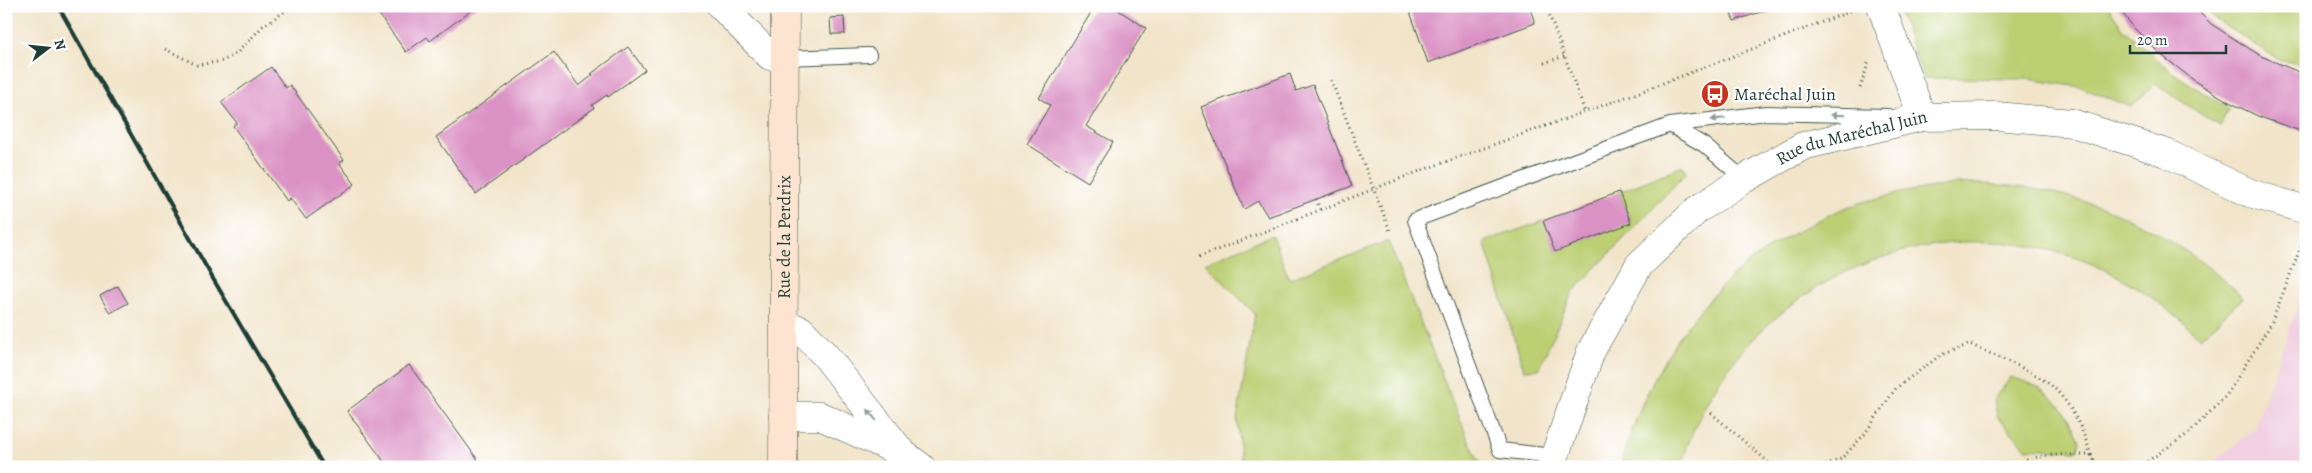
<svg xmlns="http://www.w3.org/2000/svg" width="2312" height="473" viewBox="0 0 2312 473" font-family="Alegreya,serif">
	<style>
		.built { fill: #f1d0e2 }
		.green { fill: #bccf73; stroke: #6e8654 }
		.building { fill: #da91c4 }
		.lines { fill: none; stroke-linecap: round; stroke-linejoin: round }
		.lane-casing { stroke: #3e564a; stroke-width: 16 }
		.street-casing { stroke: #3e564a; stroke-width: 29 }
		.secondary-casing { stroke: #3e564a; stroke-width: 29 }
		.path { stroke: #3e564a; stroke-width: 3; stroke-dasharray: 1 4; stroke-linecap: butt }
		.lane { stroke: #fff; stroke-width: 14 }
		.street { stroke: #fff; stroke-width: 28 }
		.secondary { stroke: #fde4d1; stroke-width: 28 }
		.rail { stroke: #1f3d34; stroke-width: 4 }
		.oneway { fill: #8f9e9a }
		.labels { text-anchor: middle; dominant-baseline: central; stroke-width: 4.5; stroke-linejoin: round; paint-order: stroke }
		.poi-label { font-size: 18px; fill: #1f3d34; stroke: #fff; text-anchor: start }
		.street-label { font-size: 18px; fill: #1f3d34; stroke: #fff }
	</style>
	<rect width="100%" height="100%" fill="#fff"/>
	<filter id="ink" filterUnits="userSpaceOnUse"><feTurbulence type="fractalNoise" baseFrequency=".02" numOctaves="2"/><feDisplacementMap in="SourceGraphic" scale="10" xChannelSelector="R" yChannelSelector="G"/><feConvolveMatrix kernelMatrix="1 2 1 2 8 2 1 2 1" color-interpolation-filters="sRGB"/></filter>
	<filter id="wash" filterUnits="userSpaceOnUse"><feTurbulence type="fractalNoise" baseFrequency=".0096" numOctaves="4" result="noise"/><feDisplacementMap in="SourceGraphic" scale="20" xChannelSelector="R" yChannelSelector="G"/><feGaussianBlur stdDeviation="1.12" result="paint"/><feColorMatrix in="noise" values="0 0 0 0 0 0 0 0 0 0 0 0 0 0 0 0 0 1.4 0 .05"/><feComposite in="paint" operator="in"/></filter>
	<g filter="url(#wash)">
		<rect width="100%" height="100%" fill="#f1e4c9"/>
		<!-- built -->
		<path class="built" d="M 2306,289 L 2306,467 L 2207,467 L 2254,430 L 2303,290 Z"/>
		<!-- green -->
		<path class="green" d="M 1897,6 L 2108,6 L 2124,30 L 2172,72 L 2229,110 L 2219,126 L 2155,84 L 2131,107 L 2080,87 L 2028,79 L 1924,78 Z
			M 2203,6 L 2306,6 L 2306,66 L 2278,59 L 2215,19 Z
			M 1683,166 L 1686,173 L 1572,293 L 1539,369 L 1524,370 L 1484,242 L 1543,221 L 1631,222 L 1619,192 Z
			M 1954,184 C 2065,180 2164,221 2243,298 L 2200,338 C 2162,302 2121,272 2070,256 C 1907,203 1725,302 1681,467 L 1620,467 C 1643,383 1690,303 1763,252 C 1773,245 1785,239 1795,233 C 1815,222 1836,210 1857,204 C 1889,194 1921,189 1954,184 Z
			M 1272,235 L 1289,279 L 1388,241 L 1467,437 L 1482,467 L 1241,467 L 1237,419 L 1255,314 L 1205,263 Z
			M 2011,377 C 2019,380 2029,382 2037,387 C 2057,398 2073,421 2080,442 L 2076,451 L 2026,448 L 1997,417 L 1994,399 Z"/>
		<g id="blocks">
			<!-- building -->
			<path class="building" d="M 373,6 L 477,6 L 430,41 L 427,37 L 406,52 Z
				M 1095,6 L 1112,6 L 1146,28 L 1086,126 L 1113,142 L 1088,182 L 1027,144 L 1050,105 L 1039,98 Z
				M 1408,6 L 1529,6 L 1535,23 L 1428,63 Z
				M 1728,6 L 1775,6 L 1775,7 L 1734,21 Z
				M 2117,6 L 2193,6 L 2211,24 L 2261,56 L 2306,75 L 2306,133 L 2260,117 L 2231,103 L 2196,82 L 2159,53 L 2134,28 Z
				M 844,17 L 845,34 L 831,34 L 830,18 Z
				M 628,47 L 645,70 L 608,97 L 607,95 L 592,105 L 594,108 L 476,194 L 436,137 L 554,52 L 579,86 L 593,75 L 591,74 Z
				M 271,67 L 286,88 L 290,85 L 344,160 L 339,163 L 355,184 L 306,219 L 290,198 L 287,201 L 233,126 L 237,123 L 221,102 Z
				M 1290,74 L 1296,91 L 1313,85 L 1352,186 L 1268,217 L 1258,201 L 1244,209 L 1201,107 Z
				M 1619,192 L 1631,223 L 1555,252 L 1543,221 Z
				M 118,286 L 128,303 L 110,313 L 100,296 Z
				M 409,365 L 483,467 L 388,467 L 347,411 Z"/>
		</g>
	</g>
	<g filter="url(#ink)">
		<use href="#blocks" fill-opacity="0" stroke="#3e564a" stroke-width="1"/>
		<g class="lines">
			<defs>
				<path id="lane" d="M 786,58 L 869,55
					M 1670,125 L 1704,145 L 1744,179
					M 1553,456 L 1500,450 L 1415,220 L 1670,125 L 1766,113 L 1888,116"/>
				<g id="street">
					<path d="M 721,6 L 770,56 L 786,58"/>
					<path d="M 1881,6 L 1922,117"/>
					<path d="M 784,324 L 801,330 L 825,355 L 902,453"/>
					<path d="M 783,416 L 820,416 L 902,453 L 921,467"/>
					<path id="s1" d="M 1551,467 L 1591,351 L 1639,265 L 1697,210 L 1744,179 L 1803,146 L 1922,117 L 1997,116 L 2072,123 L 2166,153 L 2250,193 L 2306,210"/>
				</g>
				<g id="secondary">
					<path id="s2" d="M 783,467 L 785,6"/>
				</g>
			</defs>
			<!-- lane casing -->
			<use href="#lane" class="lane-casing"/>
			<!-- street casing -->
			<use href="#street" class="street-casing"/>
			<!-- secondary casing -->
			<use href="#secondary" class="secondary-casing"/>
			<!-- path -->
			<path class="path" d="M 1546,6 L 1585,112
				M 165,49 L 197,65 L 223,61 L 237,53 L 263,26 L 293,6
				M 1544,63 L 1565,56
				M 1331,80 L 1390,231
				M 1860,88 L 1869,61
				M 1316,199 L 1320,210
				M 1199,257 L 1420,171 L 1640,92 L 1851,11
				M 1711,413 L 1774,467
				M 2091,455 L 2098,467
				M 1821,467 L 1841,459 L 1864,435 L 1896,388 L 1941,355 L 1970,344 C 1995,357 2038,371 2057,391 C 2074,409 2084,433 2091,455 C 2065,455 2034,452 2013,467
				M 2139,467 L 2189,433 L 2226,396 L 2271,324 L 2304,239"/>
			<!-- lane -->
			<use href="#lane" class="lane"/>
			<!-- street -->
			<use href="#street" class="street"/>
			<!-- secondary -->
			<use href="#secondary" class="secondary"/>
			<!-- rail -->
			<path class="rail" d="M 58,6 L 212,277 L 324,467"/>
		</g>
		<!-- one-way arrows -->
		<defs><path id="oneway-solid" d="M-6-.8H1V-3.2L6.5 0L1 3.2V.8H-6Z" transform="scale(1.25)"/></defs>
		<g class="oneway">
			<use href="#oneway-solid" transform="translate(1838 115) rotate(-179)"/>
			<use href="#oneway-solid" transform="translate(1718 119) rotate(173)"/>
			<use href="#oneway-solid" transform="translate(872 415) rotate(-128)"/>
		</g>
	</g>
	<!-- icons -->
	<defs>
		<symbol id="bus-disc" viewBox="-11 -11 22 22"><circle r="9.5" fill="#c8321e" stroke="#fff"/><path d="M-5-6H5V4H4V6H2V4H-2V6H-4V4H-5ZM-3.5-4V0h7V-4ZM-3.5 1.2v1.5H-2V1.2ZM2 1.2v1.5H3.5V1.2Z" fill="#fff"/></symbol>
	</defs>
	<g fill-rule="evenodd">
		<use href="#bus-disc" x="1699" y="78" width="32" height="32"/>
	</g>
	<g class="labels">
		<!-- poi labels -->
		<g class="poi-label">
			<text x="1734" y="94">Maréchal Juin</text>
		</g>
		<!-- street labels -->
		<g class="street-label">
			<text stroke="none"><textPath href="#s1" startOffset="474">Rue du Maréchal Juin</textPath></text>
			<text stroke="none"><textPath href="#s2" startOffset="230">Rue de la Perdrix</textPath></text>
		</g>
	</g>
	<!-- margin -->
	<rect width="2312" height="473" fill="none" stroke="#fff" stroke-width="25"/>
	<!-- north arrow -->
	<g transform="translate(48 48) rotate(74)" stroke="#ffffff" stroke-width="4" paint-order="stroke">
	<path d="M0-4L9 19L0 12L-9 19Z" fill="#1f3d34"/>
	<text y="-8" font-size="14" font-weight="bold" text-anchor="middle" fill="#1f3d34">N</text>
	</g>
	<!-- scale -->
	<path d="M2130 45v8h96v-8" fill="none" stroke="#1f3d34" stroke-width="2.5"/>
	<text x="2137" y="45" font-size="15" fill="#1f3d34" stroke="#ffffff" stroke-width="4" paint-order="stroke">20 m</text>
</svg>
